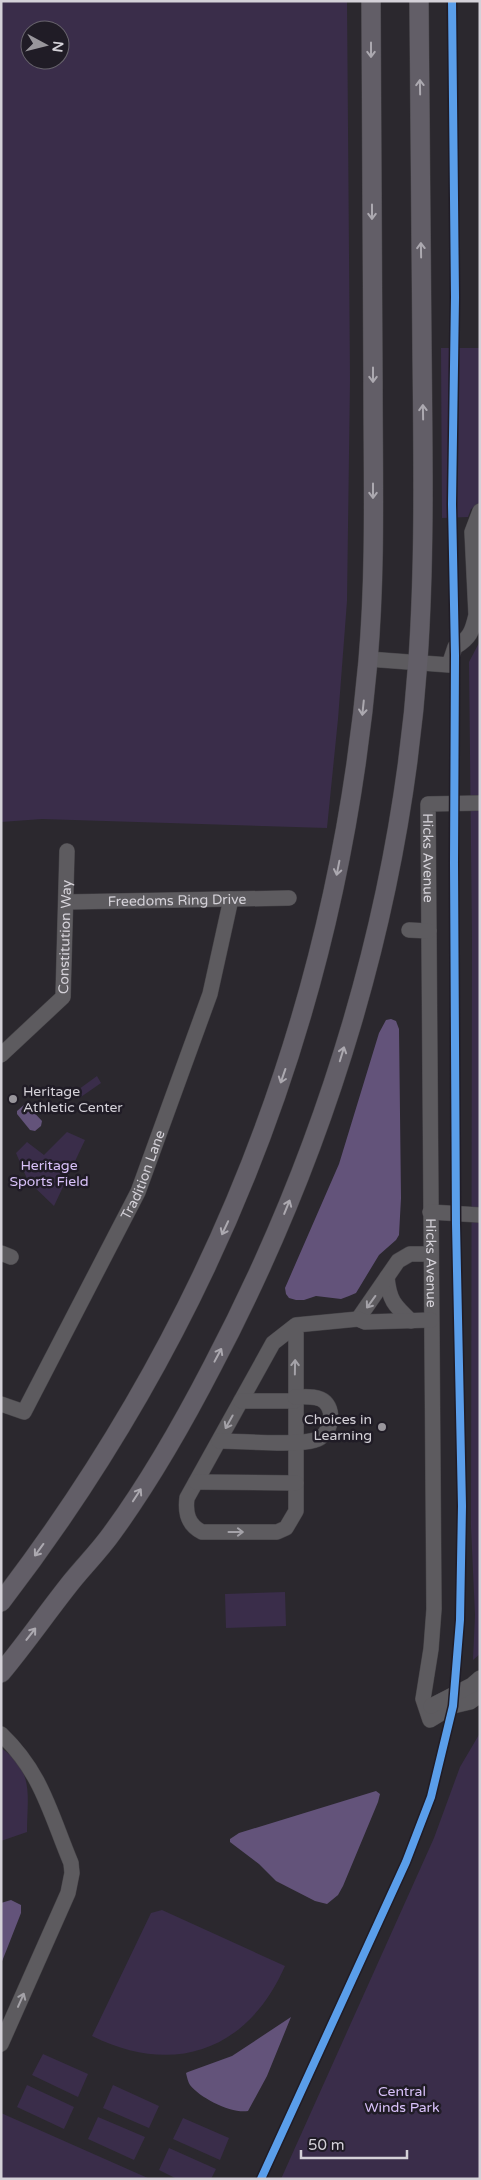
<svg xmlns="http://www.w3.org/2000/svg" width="481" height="2180" viewBox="0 0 481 2180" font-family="'Varela Round',sans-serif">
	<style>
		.green { fill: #3a2d4a; fill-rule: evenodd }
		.water { fill: #63537a }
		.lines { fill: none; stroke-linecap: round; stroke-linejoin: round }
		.minor-casing { stroke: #464448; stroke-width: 16 }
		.major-casing { stroke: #464448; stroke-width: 20 }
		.minor { stroke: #5d5b5f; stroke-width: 15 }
		.major { stroke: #625e67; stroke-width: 19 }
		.cycleway-casing { stroke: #201c26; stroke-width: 11 }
		.cycleway { stroke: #5a9eea; stroke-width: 8 }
		.oneway { stroke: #aca9b0 }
		.oneway2 { stroke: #a4a2a8 }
		.poi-dot { fill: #99969c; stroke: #201c26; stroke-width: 2 }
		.labels { text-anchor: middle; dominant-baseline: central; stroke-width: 5; stroke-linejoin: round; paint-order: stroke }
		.street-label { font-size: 14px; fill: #d4d1d8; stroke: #201c26 }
		.poi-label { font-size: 14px; fill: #d4d1d8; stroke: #201c26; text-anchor: start }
		.park-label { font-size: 14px; fill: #d8c1f9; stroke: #201c26 }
	</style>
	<rect width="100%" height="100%" fill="#2b282e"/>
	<!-- green -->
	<path class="green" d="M 1,1 L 347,1 L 350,380 L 347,601 L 338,719 L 327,828 L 42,819 L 1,822 ZM 30,30 L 60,30 L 60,60 L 30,60 Z
		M 441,348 L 480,348 L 480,503 L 471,509 L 468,517 L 442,518 Z
		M 480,641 L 480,1654 L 473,1660 L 475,1615 L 471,1527 L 472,937 L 469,662 Z
		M 97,1076 L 101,1083 L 78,1099 L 75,1092 Z
		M 67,1132 L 85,1140 L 54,1206 L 28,1181 L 16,1153 L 27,1142 L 44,1155 Z
		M 285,1592 L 286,1626 L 226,1628 L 225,1594 Z
		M 480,1733 L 480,2179 L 281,2179 L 434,1838 L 460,1767 Z
		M 1,1748 C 35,1771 27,1796 27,1832 L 1,1841 Z
		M 162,1910 L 285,1966 C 248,2050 175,2077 92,2036 L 151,1913 Z
		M 43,2054 L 88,2074 L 78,2097 L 32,2075 Z
		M 27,2085 L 74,2107 L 64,2129 L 17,2107 Z
		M 113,2085 L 159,2106 L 149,2128 L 103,2108 Z
		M 1,2113 L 150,2179 L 1,2179 Z
		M 98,2117 L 145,2137 L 134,2160 L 88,2139 Z
		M 183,2118 L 229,2138 L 220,2160 L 173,2139 Z
		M 169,2148 L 216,2169 L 211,2179 L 177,2179 L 159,2170 Z"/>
	<!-- water -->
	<path class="water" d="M 391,1019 L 396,1021 L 399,1029 L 401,1198 L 399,1235 L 396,1240 L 379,1255 L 356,1293 L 349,1296 L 341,1299 L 316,1296 L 304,1300 L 296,1300 L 289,1298 L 286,1294 L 285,1288 L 339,1164 L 379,1033 L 386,1020 Z
		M 24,1105 L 28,1106 L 42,1121 L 41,1126 L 35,1131 L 30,1130 L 17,1114 L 17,1111 Z
		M 376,1791 L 380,1794 L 378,1802 L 343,1886 L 338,1895 L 327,1904 L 315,1901 L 276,1881 L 259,1864 L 230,1842 L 230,1839 L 239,1833 Z
		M 11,1900 L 21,1905 L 21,1913 L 1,1964 L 1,1903 Z
		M 291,2017 L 267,2076 L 248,2111 C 232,2114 200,2098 190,2085 C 188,2082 187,2077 186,2073 L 188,2072 L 232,2056 Z"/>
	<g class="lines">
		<defs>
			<g id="minor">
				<path d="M 368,659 L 449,665 L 455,647 C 470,638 472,632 476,615 L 472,532 L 480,511"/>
				<path id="s1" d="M 480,803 L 428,804 L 434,1609 L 431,1649 L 423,1699 L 430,1720 L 453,1706 L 470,1702 L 480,1695"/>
				<path id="s2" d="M 66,902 L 289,898"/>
				<path d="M 409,930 L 429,931"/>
				<path id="s3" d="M 1,1055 L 63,997 L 67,851"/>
				<path d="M 430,1212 L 480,1215"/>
				<path d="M 1,1253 L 11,1257"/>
				<path d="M 387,1277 C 389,1300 394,1305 411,1321"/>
				<path d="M 358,1319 L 398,1261 L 410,1254 L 430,1254"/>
				<path d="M 296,1325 L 296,1511 L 286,1528 L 277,1532 L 202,1532 C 188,1525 185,1513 187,1498 L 273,1343 L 296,1325 L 358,1319 L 365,1322 L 431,1320"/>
				<path d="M 241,1401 L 295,1401"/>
				<path id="s4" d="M 1,1404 L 24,1412 L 138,1192 L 210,994 L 231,899"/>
				<path d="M 219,1441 C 242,1441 295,1446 315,1440 C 330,1436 336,1413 325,1402 C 318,1395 304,1397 295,1397"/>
				<path d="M 196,1482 L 296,1483"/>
				<path d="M 431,1706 L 472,1685 L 480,1678"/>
				<path d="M 1,1734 C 42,1773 50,1813 71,1863 L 72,1873 L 68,1893 L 1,2044"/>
			</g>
			<path id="major" d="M 1,1602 C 214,1324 337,1010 368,661 C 376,568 373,475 373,382 C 372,255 371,128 371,1
				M 1,1673 C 26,1643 48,1611 72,1581 C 85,1565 100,1550 112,1533 C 150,1481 183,1423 213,1365 C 327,1148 401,906 418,660 C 425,557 423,452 422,349 C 421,233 420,117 419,1"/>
		</defs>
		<!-- minor casing -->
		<use href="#minor" class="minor-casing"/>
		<!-- major casing -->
		<use href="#major" class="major-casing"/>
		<!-- minor -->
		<use href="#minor" class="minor"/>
		<!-- major -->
		<use href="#major" class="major"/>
		<defs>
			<path id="cycleway" d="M 261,2179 L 406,1862 L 431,1797 L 453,1706 L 460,1620 L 462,1506 L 456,1224 L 454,863 L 455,655 L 452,504 L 455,297 L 452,1"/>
		</defs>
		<!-- cycleway casing -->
		<use href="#cycleway" class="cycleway-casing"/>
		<!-- cycleway -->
		<use href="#cycleway" class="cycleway"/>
	</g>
	<!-- one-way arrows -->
	<defs><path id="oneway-shaft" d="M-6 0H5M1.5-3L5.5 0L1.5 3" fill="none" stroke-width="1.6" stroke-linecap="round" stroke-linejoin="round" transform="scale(1.25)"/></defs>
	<g class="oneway">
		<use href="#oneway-shaft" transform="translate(371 50) rotate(90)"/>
		<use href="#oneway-shaft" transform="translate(420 87) rotate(-91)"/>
		<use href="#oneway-shaft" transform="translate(372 212) rotate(90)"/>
		<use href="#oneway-shaft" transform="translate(421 250) rotate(-91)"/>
		<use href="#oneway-shaft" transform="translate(373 375) rotate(90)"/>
		<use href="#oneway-shaft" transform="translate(423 412) rotate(-91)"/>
		<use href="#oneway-shaft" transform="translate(373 491) rotate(90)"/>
		<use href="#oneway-shaft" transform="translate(363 708) rotate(96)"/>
		<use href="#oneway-shaft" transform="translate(338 868) rotate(101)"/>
		<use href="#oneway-shaft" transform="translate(342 1054) rotate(-73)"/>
		<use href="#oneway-shaft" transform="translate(283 1076) rotate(109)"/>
		<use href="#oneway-shaft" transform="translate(287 1207) rotate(-68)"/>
		<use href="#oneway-shaft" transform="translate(225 1228) rotate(115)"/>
		<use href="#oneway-shaft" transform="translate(218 1355) rotate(-62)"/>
		<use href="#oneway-shaft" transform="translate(137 1495) rotate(-57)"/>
		<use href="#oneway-shaft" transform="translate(39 1550) rotate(126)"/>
		<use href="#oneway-shaft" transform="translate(31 1634) rotate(-52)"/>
	</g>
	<g class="oneway2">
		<use href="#oneway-shaft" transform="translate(371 1302) rotate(126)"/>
		<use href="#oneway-shaft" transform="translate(295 1367) rotate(-89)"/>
		<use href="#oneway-shaft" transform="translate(229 1422) rotate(119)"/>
		<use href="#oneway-shaft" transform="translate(236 1532)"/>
		<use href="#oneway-shaft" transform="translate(21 2000) rotate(-66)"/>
	</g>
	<!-- markers -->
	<g class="poi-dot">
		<circle cx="13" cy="1099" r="5"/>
		<circle cx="382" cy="1427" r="5"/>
	</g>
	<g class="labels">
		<!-- street labels -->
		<g class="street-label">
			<text stroke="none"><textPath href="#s1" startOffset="106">Hicks Avenue</textPath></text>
			<text stroke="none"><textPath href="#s2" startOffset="111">Freedoms Ring Drive</textPath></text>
			<text stroke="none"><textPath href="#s3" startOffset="145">Constitution Way</textPath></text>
			<text stroke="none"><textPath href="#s4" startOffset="290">Tradition Lane</textPath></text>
			<text stroke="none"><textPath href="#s1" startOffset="511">Hicks Avenue</textPath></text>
		</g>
		<!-- poi labels -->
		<g class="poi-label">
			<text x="23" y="1091">Heritage<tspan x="23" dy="16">Athletic Center</tspan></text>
			<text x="372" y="1419" text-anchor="end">Choices in<tspan x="372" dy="16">Learning</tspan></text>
		</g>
		<!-- park labels -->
		<g class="park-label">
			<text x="49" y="1165">Heritage<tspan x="49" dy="16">Sports Field</tspan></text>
			<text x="402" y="2091">Central<tspan x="402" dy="16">Winds Park</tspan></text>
		</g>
	</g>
	<!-- border -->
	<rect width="481" height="2180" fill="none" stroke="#d4d1d8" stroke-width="5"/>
	<!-- north arrow -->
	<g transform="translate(45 45) rotate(97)"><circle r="24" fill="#201c26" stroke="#68646d"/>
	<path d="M0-4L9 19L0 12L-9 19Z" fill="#99969c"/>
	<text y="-8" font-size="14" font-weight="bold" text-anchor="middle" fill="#d4d1d8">N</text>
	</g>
	<!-- scale -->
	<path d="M301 2150v8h106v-8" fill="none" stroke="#d4d1d8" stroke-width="2.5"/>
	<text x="308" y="2150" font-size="15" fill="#d4d1d8" stroke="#201c26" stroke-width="4" paint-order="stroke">50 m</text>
</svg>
